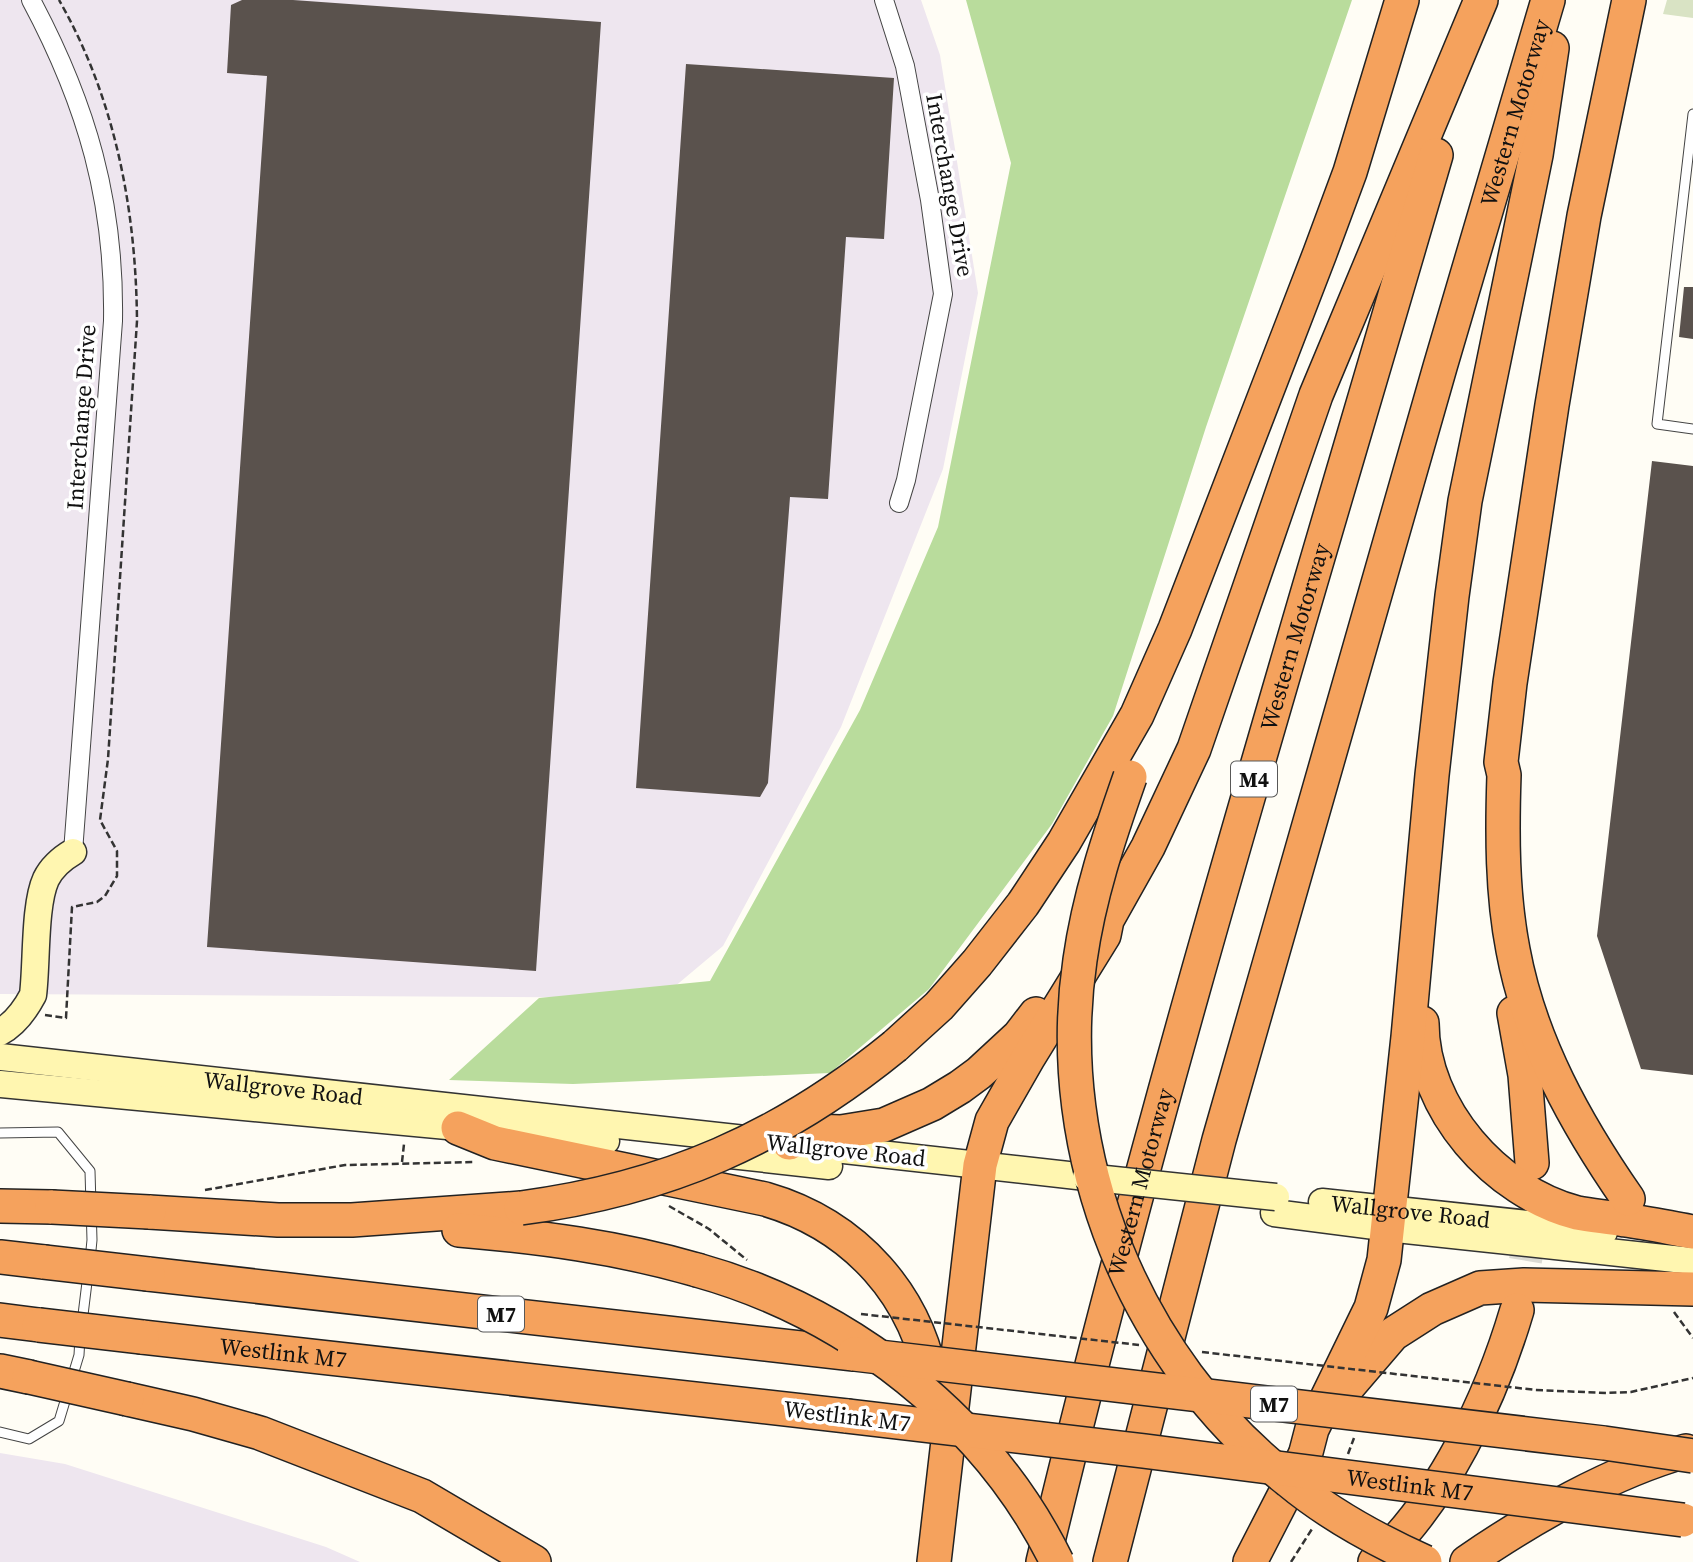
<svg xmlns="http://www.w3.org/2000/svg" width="1693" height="1562" viewBox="0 0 1693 1562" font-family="'Source Serif 4',serif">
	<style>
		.industrial { fill: #eee6ef }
		.forest { fill: #b9dc9c }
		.cemetery { fill: #d9e3c4 }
		.building { fill: #5a524d }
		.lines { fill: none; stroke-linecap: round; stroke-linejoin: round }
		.motorway-tunnel { stroke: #dbdad3; stroke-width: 33; stroke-dasharray: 33 17; stroke-linecap: butt }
		.service-casing { stroke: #444; stroke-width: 11 }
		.minor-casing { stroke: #444; stroke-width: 20 }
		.secondary-casing { stroke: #333; stroke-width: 29 }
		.motorway-casing { stroke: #222; stroke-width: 36 }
		.path { stroke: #333; stroke-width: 2.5; stroke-dasharray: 7 3.5; stroke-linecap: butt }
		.service { stroke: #fff; stroke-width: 9 }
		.minor { stroke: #fff; stroke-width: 18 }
		.secondary { stroke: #fff6b0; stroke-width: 26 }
		.motorway { stroke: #f5a25d; stroke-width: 33 }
		.secondary-bridge-casing { stroke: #333; stroke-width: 29; stroke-linecap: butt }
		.motorway-bridge-casing { stroke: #222; stroke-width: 36; stroke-linecap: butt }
		.path-bridge { stroke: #333; stroke-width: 2.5; stroke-dasharray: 7 3.5; stroke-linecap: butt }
		.secondary-bridge { stroke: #fff6b0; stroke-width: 26 }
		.motorway-bridge { stroke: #f5a25d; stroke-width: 33 }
		.labels { text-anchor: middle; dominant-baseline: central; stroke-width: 7; stroke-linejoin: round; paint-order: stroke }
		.shield { fill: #fff; stroke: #585858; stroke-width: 2 }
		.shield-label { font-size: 21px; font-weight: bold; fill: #111 }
		.street-label { font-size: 23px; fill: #111; stroke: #fff }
	</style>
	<rect width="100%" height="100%" fill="#fffdf5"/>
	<!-- industrial -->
	<path class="industrial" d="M 0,0 L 921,0 L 940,55 L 978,293 L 943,469 L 841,727 L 723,946 L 661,998 L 0,994 Z
		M 0,1453 L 65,1464 L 326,1547 L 360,1562 L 0,1562 Z"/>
	<!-- forest -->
	<path class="forest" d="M 966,0 L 1352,0 L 1206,427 L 1113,716 L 1052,824 L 929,989 L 830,1073 L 573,1084 L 449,1080 L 539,998 L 710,981 L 860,710 L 938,527 L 1011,163 Z"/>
	<!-- cemetery -->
	<path class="cemetery" d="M 1667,0 L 1693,0 L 1693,18 L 1663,14 Z"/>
	<!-- building -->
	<path class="building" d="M 242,0 L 293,0 L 601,22 L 536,971 L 207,947 L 267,76 L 227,73 L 231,5 Z
		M 686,64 L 894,78 L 884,239 L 846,237 L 828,499 L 790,497 L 768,783 L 760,797 L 636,788 Z
		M 1684,287 L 1693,287 L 1693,339 L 1679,337 Z
		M 1652,461 L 1693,466 L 1693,1075 L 1641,1069 L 1597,936 Z"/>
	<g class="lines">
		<!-- motorway-tunnel -->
		<path class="motorway-tunnel" d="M 1517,1310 L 1530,1234 L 1531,1211"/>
		<defs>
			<path id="service" d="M 1693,114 L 1657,424 L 1693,429
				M 0,1133 L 58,1132 L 90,1171 L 92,1240 L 90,1260
				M 82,1323 L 88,1274
				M 0,1432 L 29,1439 L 59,1421 L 79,1355 L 80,1337"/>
			<path id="minor" d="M 31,0 C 87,105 115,202 113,321 L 73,852
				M 884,0 L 905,66 L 930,200 L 943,294 L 906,480 L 899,503"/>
			<g id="secondary">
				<path d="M 0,1032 C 15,1024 25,1010 33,995 C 37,964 34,905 46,879 C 52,867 61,859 73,852"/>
				<path id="s1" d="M 0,1057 L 754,1140"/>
				<path d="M 0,1084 L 606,1141"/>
				<path d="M 799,1145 L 1086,1177"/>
				<path d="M 721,1154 L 829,1166"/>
				<path id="s2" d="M 1322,1202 L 1604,1232"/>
				<path d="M 1274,1213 L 1406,1230 L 1693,1261"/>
			</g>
			<g id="motorway">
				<path d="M 1514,1013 L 1525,1075 L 1532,1163"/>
				<path d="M 1422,1023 C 1422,1109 1496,1192 1577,1213 C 1592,1216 1609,1217 1625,1220 C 1648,1223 1670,1228 1693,1232"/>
				<path d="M 895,1046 L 939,1006 L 977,963 L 1023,904 L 1064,842 L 1137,715 L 1175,629 L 1320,253 L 1350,172 L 1402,0"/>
				<path d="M 458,1128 L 495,1143 L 765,1199 C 855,1225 919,1296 933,1389"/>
				<path d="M 789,1143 L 809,1131 L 841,1132 L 884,1125 L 932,1104 L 960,1087 L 979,1073 L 1019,1036 L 1036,1014"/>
				<path d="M 1628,1199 C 1576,1124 1530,1042 1513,950 C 1502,893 1502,834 1504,775 L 1501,762 L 1510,683 L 1552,405 L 1584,216 L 1629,0"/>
				<path d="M 0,1206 L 52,1207"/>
				<path d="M 149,1212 L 278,1220 L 352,1220 L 521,1208"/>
				<path d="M 459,1230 C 540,1237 618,1247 697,1270"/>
				<path d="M 0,1257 L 44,1262"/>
				<path d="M 148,1274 L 854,1354"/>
				<path d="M 0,1320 L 39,1325"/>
				<path id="s3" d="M 142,1337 L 847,1416"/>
				<path d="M 0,1371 L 29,1377"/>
				<path d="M 1345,1390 L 1393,1334 L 1432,1309 L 1480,1288 L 1524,1285 L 1693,1289"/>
				<path d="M 127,1399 L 193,1414 L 260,1433 L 422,1496 L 534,1562"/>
				<path d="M 1306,1452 L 1312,1429 L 1371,1308 L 1384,1260 L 1408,1037 L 1432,775 L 1452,596 L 1465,501 L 1536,155 L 1552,48"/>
				<path d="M 934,1562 L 980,1165 L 992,1121 L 1028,1058 L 1104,935 L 1107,920 L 1148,847 L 1194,749 L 1316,395 L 1481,0"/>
				<path id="s4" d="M 1043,1562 C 1156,1090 1300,622 1436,155"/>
				<path id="s5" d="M 1110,1562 L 1219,1140 L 1440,367 L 1548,0"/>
				<path d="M 1250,1562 L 1304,1457"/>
				<path d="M 1375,1562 C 1443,1500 1491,1398 1517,1310"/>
				<path d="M 1467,1562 C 1529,1519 1613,1471 1686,1451"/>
			</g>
		</defs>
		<!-- service casing -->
		<use href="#service" class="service-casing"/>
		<!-- minor casing -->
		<use href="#minor" class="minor-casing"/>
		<!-- secondary casing -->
		<use href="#secondary" class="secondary-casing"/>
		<!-- motorway casing -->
		<use href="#motorway" class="motorway-casing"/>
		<!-- path -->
		<path class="path" d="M 45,1015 L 66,1018 L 72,907 L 97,902 L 105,896 L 117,876 L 117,851 L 100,820 L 108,759 L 137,321 C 136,209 115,98 59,0
			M 402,1162 L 404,1144
			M 205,1190 L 345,1165 L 473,1162
			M 669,1206 L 709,1229 L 747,1260
			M 1674,1312 L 1693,1338
			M 1536,1390 L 1606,1393 L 1631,1392 L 1693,1378
			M 1348,1454 L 1354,1438
			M 1291,1562 L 1312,1529"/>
		<!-- service -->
		<use href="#service" class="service"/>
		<!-- minor -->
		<use href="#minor" class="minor"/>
		<!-- secondary -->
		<use href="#secondary" class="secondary"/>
		<!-- motorway -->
		<use href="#motorway" class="motorway"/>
		<defs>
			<path id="secondary-bridge" d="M 1086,1177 L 1276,1197"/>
			<g id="motorway-bridge">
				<path d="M 1130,777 C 1109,837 1089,896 1080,960 C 1051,1155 1135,1360 1289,1481 C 1330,1515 1376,1540 1425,1562"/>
				<path d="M 52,1207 L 149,1212"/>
				<path d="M 521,1208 C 666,1189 781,1139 895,1046"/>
				<path d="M 44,1262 L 148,1274"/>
				<path d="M 697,1270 C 848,1312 987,1419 1057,1562"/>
				<path d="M 39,1325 L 142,1337"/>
				<path d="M 854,1354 L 1604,1443 L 1693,1456"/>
				<path d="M 29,1377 L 127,1399"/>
				<path id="s6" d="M 847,1416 L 1144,1451 L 1683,1520"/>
			</g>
		</defs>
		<!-- secondary-bridge casing -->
		<use href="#secondary-bridge" class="secondary-bridge-casing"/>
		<!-- motorway-bridge casing -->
		<use href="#motorway-bridge" class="motorway-bridge-casing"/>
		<!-- path-bridge -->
		<path class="path-bridge" d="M 861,1314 L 1139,1345
			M 1202,1352 L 1536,1390"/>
		<!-- secondary-bridge -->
		<use href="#secondary-bridge" class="secondary-bridge"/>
		<!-- motorway-bridge -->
		<use href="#motorway-bridge" class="motorway-bridge"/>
	</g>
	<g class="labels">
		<!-- shield labels -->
		<g class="shield">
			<rect x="1231" y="761.5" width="46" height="35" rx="5"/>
			<rect x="478" y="1296.5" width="46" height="35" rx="5"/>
			<rect x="1251" y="1386.5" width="46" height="35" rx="5"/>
		</g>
		<g class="shield-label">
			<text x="1254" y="779">M4</text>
			<text x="501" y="1314">M7</text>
			<text x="1274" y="1404">M7</text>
		</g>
		<!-- street labels -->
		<g class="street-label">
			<text stroke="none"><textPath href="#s5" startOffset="1505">Western Motorway</textPath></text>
			<text transform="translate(950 185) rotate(80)">Interchange Drive</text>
			<text transform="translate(81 417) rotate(-86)">Interchange Drive</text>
			<text stroke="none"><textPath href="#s4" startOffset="959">Western Motorway</textPath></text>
			<text stroke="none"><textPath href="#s1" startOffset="285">Wallgrove Road</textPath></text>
			<text transform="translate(846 1150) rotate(6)">Wallgrove Road</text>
			<text stroke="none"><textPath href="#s4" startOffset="392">Western Motorway</textPath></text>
			<text stroke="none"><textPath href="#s2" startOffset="89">Wallgrove Road</textPath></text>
			<text stroke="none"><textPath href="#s3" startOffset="142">Westlink M7</textPath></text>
			<text transform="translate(847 1416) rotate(7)">Westlink M7</text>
			<text stroke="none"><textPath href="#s6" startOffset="567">Westlink M7</textPath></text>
		</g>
	</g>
</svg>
